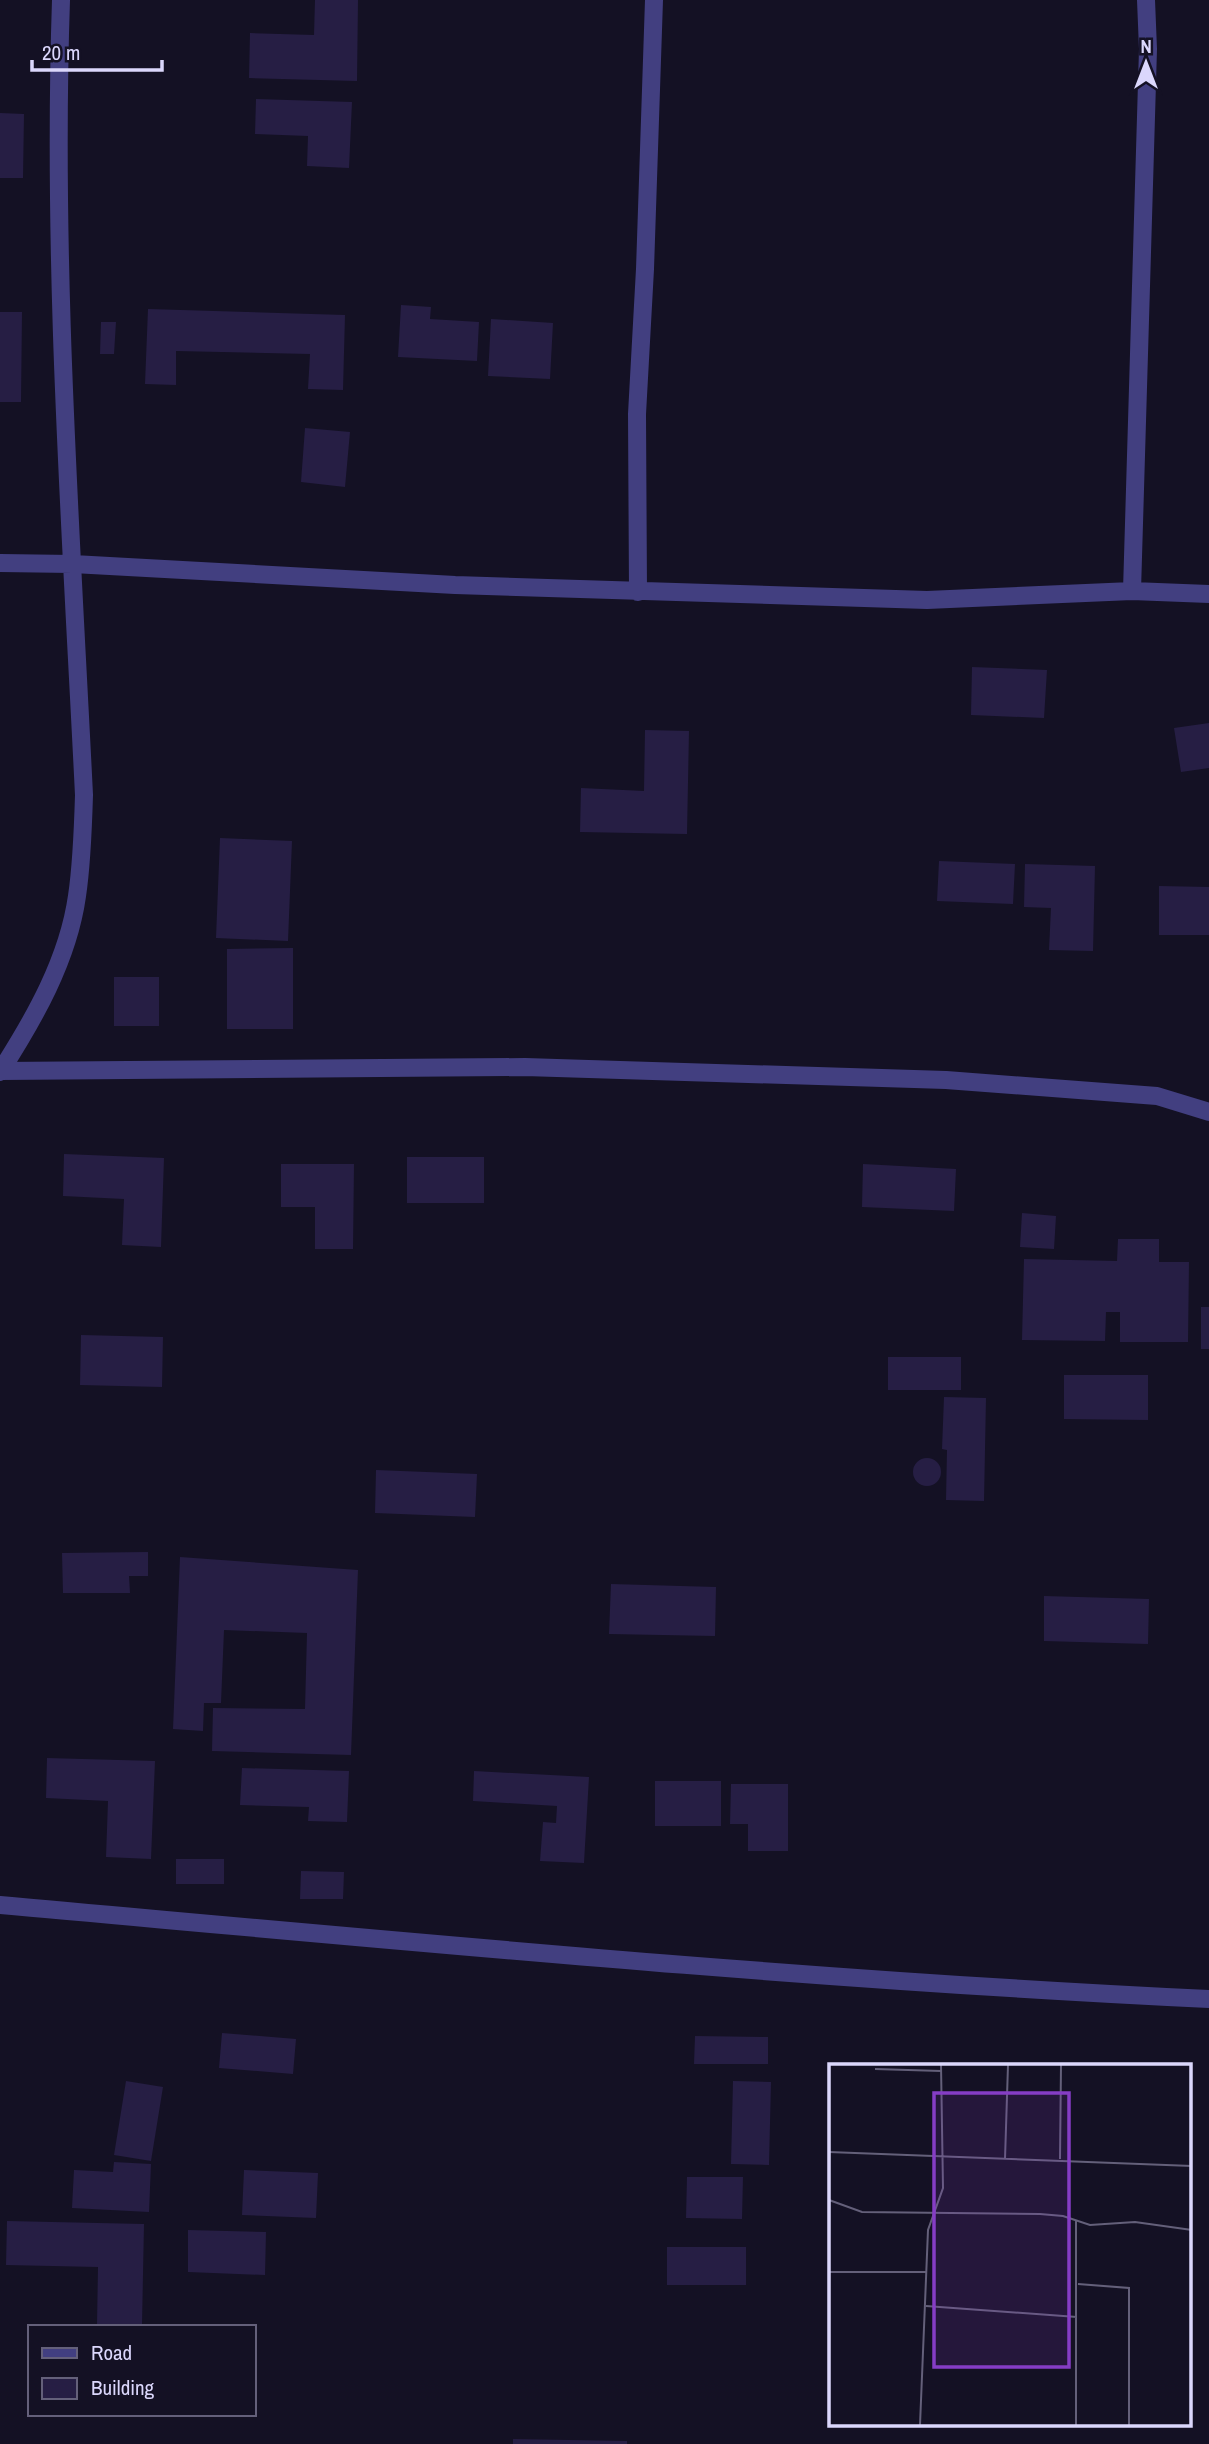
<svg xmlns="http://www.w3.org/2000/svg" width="1209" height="2444" viewBox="0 0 1209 2444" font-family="'Archivo Narrow',sans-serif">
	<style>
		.building { fill: #261e44 }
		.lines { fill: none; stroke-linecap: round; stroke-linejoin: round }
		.minor { stroke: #423f80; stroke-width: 18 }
		.inset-road { fill: none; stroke: #64607a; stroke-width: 2 }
		.view { fill: #853dc5; fill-opacity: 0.15; stroke: #853dc5; stroke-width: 3.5 }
		.inset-edge { fill: none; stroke: #dbd7fc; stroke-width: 3.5 }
	</style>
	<rect width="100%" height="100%" fill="#141124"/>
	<!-- building -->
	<path class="building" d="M 315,0 L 358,0 L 357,81 L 249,78 L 250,33 L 314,35 Z
		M 256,99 L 352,102 L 349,168 L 307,166 L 308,136 L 255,134 Z
		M 0,113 L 24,114 L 23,178 L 0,178 Z
		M 401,305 L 431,307 L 430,319 L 479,322 L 477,361 L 398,357 Z
		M 148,309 L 345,315 L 343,390 L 308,389 L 310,354 L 176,351 L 176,385 L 145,384 Z
		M 0,312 L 22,312 L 21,402 L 0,402 Z
		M 491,319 L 553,323 L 550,379 L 488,376 Z
		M 101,322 L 116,322 L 114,354 L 100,354 Z
		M 305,428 L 350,432 L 345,487 L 301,482 Z
		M 972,667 L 1047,670 L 1044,718 L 971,715 Z
		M 1209,723 L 1209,768 L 1181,772 L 1174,728 Z
		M 645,730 L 689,731 L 687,834 L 580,832 L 581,788 L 644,791 Z
		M 220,838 L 292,841 L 288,941 L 216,938 Z
		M 939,861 L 1015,864 L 1013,904 L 937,901 Z
		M 1025,864 L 1095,866 L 1093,951 L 1049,950 L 1051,908 L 1024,907 Z
		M 1159,886 L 1209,887 L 1209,935 L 1159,935 Z
		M 293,948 L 293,1029 L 227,1029 L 227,949 Z
		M 114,977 L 159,977 L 159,1026 L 114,1026 Z
		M 64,1154 L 164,1158 L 161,1247 L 122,1245 L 124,1199 L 63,1196 Z
		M 407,1157 L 484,1157 L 484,1203 L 407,1203 Z
		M 281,1164 L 354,1164 L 353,1249 L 315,1249 L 315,1207 L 281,1207 Z
		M 863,1164 L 956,1169 L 954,1211 L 862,1207 Z
		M 1022,1213 L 1056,1216 L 1054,1249 L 1020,1247 Z
		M 1118,1239 L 1159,1239 L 1159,1262 L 1189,1262 L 1188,1342 L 1120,1342 L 1120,1312 L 1106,1312 L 1105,1341 L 1022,1340 L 1024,1259 L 1117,1261 Z
		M 1201,1307 L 1209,1307 L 1209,1349 L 1201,1349 Z
		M 81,1335 L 163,1337 L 162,1387 L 80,1385 Z
		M 888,1357 L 961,1357 L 961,1390 L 888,1390 Z
		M 1064,1375 L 1148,1375 L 1148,1420 L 1064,1419 Z
		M 944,1397 L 986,1398 L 984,1501 L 946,1500 L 947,1450 L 942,1449 Z
		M913 1472a14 14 0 1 1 28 0a14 14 0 1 1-28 0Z
		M 376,1470 L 477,1474 L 475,1517 L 375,1513 Z
		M 148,1552 L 148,1576 L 129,1576 L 130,1593 L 63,1593 L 62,1553 Z
		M 180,1557 L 358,1570 L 351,1755 L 212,1751 L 213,1708 L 305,1709 L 307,1633 L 224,1630 L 221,1703 L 204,1703 L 203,1731 L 173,1729 Z
		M 611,1584 L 716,1587 L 715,1636 L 609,1634 Z
		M 1044,1596 L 1149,1599 L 1148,1644 L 1044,1641 Z
		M 47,1758 L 155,1761 L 151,1859 L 106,1857 L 108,1801 L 46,1798 Z
		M 242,1768 L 349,1771 L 347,1822 L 308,1821 L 309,1807 L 240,1805 Z
		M 474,1771 L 589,1777 L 584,1863 L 540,1861 L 543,1822 L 556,1823 L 557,1806 L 473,1801 Z
		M 655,1781 L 721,1781 L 721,1826 L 655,1826 Z
		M 731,1784 L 788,1784 L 788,1851 L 748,1851 L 748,1824 L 730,1824 Z
		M 176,1859 L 224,1859 L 224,1884 L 176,1884 Z
		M 301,1871 L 344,1872 L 343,1899 L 300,1899 Z
		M 222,2033 L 296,2039 L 293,2074 L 219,2068 Z
		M 695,2036 L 768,2037 L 768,2064 L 694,2064 Z
		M 126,2081 L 163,2087 L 151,2161 L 114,2155 Z
		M 733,2081 L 771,2082 L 769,2165 L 731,2164 Z
		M 114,2162 L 151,2164 L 149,2212 L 72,2208 L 74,2170 L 113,2172 Z
		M 244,2170 L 318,2173 L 316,2218 L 242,2215 Z
		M 687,2177 L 743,2177 L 742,2219 L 686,2218 Z
		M 7,2221 L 144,2224 L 142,2325 L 97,2325 L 98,2267 L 6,2265 Z
		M 188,2230 L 266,2232 L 265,2275 L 188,2272 Z
		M 667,2247 L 746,2247 L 746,2285 L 667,2285 Z
		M 513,2439 L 627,2441 L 627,2444 L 513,2444 Z"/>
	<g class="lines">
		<!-- minor -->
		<path class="minor" d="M 0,563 L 73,564 L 455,585 L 927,600 L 1132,591 L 1209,594
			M 1132,591 L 1148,49 L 1146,0
			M 638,592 L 637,414 L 645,269 L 654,0
			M 0,1071 L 525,1067 L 946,1080 L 1157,1096 L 1209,1112
			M 0,1072 C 34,1019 68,960 77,896 C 82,863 83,829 84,795 C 71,530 52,265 61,0
			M 0,1905 C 403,1941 805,1980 1209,1999"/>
	</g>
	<!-- overview -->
	<g transform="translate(829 2064)">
		<rect width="362" height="362" fill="#141124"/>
		<path class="inset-road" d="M 46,5 L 112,7M 0,88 L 363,102M 176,95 L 179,1M 231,95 L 232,1M 0,136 L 33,148 L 211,150 L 234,152 L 261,161 L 306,158 L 363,166M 247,156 L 247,361M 0,208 L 97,208M 249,220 L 300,224 L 300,361M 97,242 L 248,253M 91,361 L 99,166 L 114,124 L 112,1"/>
		<path class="view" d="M 105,29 L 240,29 L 240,303 L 105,303 Z"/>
		<rect width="362" height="362" class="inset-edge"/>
	</g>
	<!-- legend -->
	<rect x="28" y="2325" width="228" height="91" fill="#141124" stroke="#64607a" stroke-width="2"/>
	<rect x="42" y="2348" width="35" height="10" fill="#423f80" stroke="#64607a" stroke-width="2"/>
	<text x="91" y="2360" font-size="21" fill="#dbd7fc">Road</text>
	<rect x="42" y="2378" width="35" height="21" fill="#261e44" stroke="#64607a" stroke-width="2"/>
	<text x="91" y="2395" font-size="21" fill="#dbd7fc">Building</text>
	<!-- north arrow -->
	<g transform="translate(1146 63)" stroke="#141124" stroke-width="5" paint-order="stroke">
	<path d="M0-5L12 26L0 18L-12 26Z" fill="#dbd7fc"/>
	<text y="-10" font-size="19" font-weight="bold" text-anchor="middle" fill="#dbd7fc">N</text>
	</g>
	<!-- scale -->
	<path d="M32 60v10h130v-10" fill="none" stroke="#dbd7fc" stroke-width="3.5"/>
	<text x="42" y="60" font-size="21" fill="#dbd7fc" stroke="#141124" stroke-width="5" paint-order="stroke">20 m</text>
</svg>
